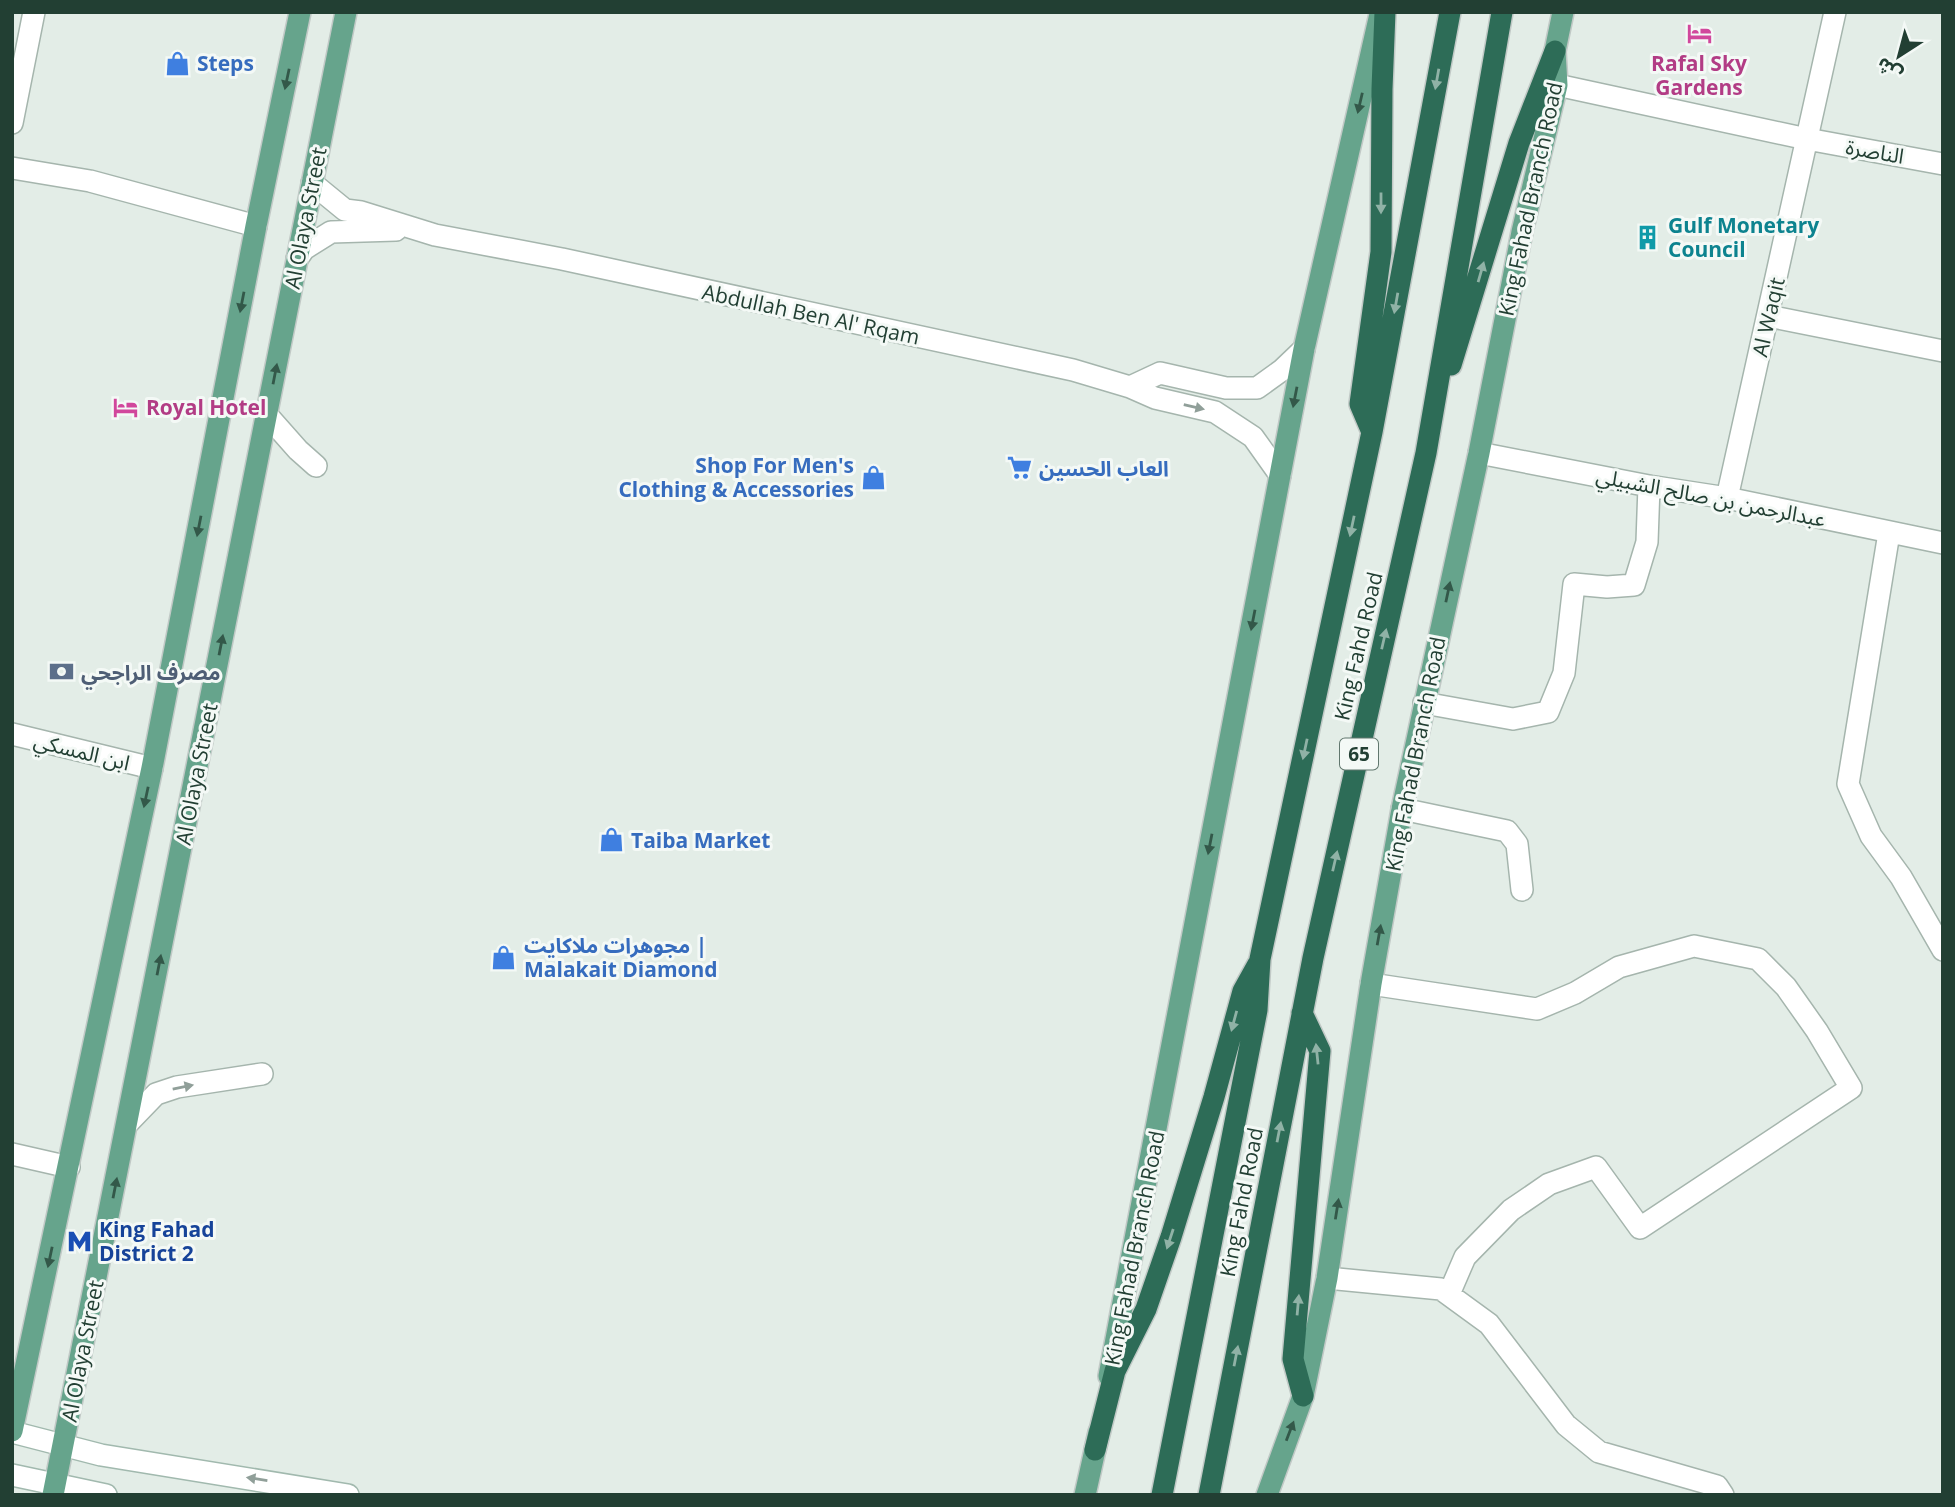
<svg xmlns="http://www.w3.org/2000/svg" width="1955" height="1507" viewBox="0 0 1955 1507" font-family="'Open Sans','Noto Sans Arabic',sans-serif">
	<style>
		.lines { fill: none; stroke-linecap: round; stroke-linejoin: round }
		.street-casing { stroke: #a5b5ad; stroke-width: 24 }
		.secondary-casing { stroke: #a1b9ae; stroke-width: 24 }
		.primary-casing { stroke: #c1c9c6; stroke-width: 24 }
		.highway-casing { stroke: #c1c9c6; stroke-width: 24 }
		.street { stroke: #fff; stroke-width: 21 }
		.secondary { stroke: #fff; stroke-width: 21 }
		.primary { stroke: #66a48c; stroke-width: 21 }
		.highway { stroke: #2d6c57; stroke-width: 21 }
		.oneway { fill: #335849 }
		.oneway2 { fill: #90b2a6 }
		.oneway3 { fill: #909f99 }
		.labels { text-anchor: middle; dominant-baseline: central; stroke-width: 6; stroke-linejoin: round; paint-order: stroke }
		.shield { fill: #f4f9f6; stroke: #61776e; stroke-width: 2 }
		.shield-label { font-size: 19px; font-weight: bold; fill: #223f33 }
		.shop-label { font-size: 21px; font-weight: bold; fill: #366cbe; stroke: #f4f9f6; text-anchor: start }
		.hotel-label { font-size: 21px; font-weight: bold; fill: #b23c85; stroke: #f4f9f6 }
		.street-label { font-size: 21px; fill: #223f33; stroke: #f4f9f6 }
		.culture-label { font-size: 21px; font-weight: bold; fill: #0d838f; stroke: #f4f9f6; text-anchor: start }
		.service-label { font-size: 21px; font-weight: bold; fill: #4e5e75; stroke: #f4f9f6; text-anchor: start }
		.transit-label { font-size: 21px; font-weight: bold; fill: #164399; stroke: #f4f9f6; text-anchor: start }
	</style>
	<rect width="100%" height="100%" fill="#e3ede7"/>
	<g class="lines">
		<defs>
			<path id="street" d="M 1557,85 L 1807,139 L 1943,164
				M 12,123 L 34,12
				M 12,168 L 90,181 L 256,226
				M 312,183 L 345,210 L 361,212 L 435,235 L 562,259 L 1073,370 L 1130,387 L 1160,373 L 1226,388 L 1257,388 L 1282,370 L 1304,349
				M 297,259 L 304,249 L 331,232 L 396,230
				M 1768,316 L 1943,351
				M 1130,387 L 1155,398 L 1215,412 L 1253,437 L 1280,475
				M 267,415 L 298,450 L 316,466
				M 1479,453 L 1649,486 L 1727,498 L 1943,543
				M 1727,498 L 1835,12
				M 1889,533 L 1848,784 L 1871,836 L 1901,877 L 1943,950
				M 1424,703 L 1513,719 L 1548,712 L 1564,673 L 1574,584 L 1607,587 L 1634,585 L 1647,542 L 1649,486
				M 12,734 L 152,768
				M 1402,809 L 1507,831 L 1517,844 L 1522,890
				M 1371,984 L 1537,1009 L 1575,993 L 1619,967 L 1694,946 L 1758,959 L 1786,987 L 1817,1031 L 1851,1088 L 1640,1228 L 1596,1167 L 1549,1184 L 1511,1210 L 1465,1257 L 1449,1294
				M 128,1123 L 156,1094 L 177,1087 L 262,1074
				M 12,1154 L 69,1167
				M 1327,1278 L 1441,1289 L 1489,1324 L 1566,1425 L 1599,1452 L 1717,1486 L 1723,1495"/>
			<path id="secondary" d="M 12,1432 L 101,1455 L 348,1495
				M 12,1475 L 106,1495"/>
			<path id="primary" d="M 1109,1376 L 1304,349 L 1380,14
				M 12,1431 L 152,768 L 256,226 L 300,12
				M 53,1495 L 346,12
				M 1085,1495 L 1099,1432
				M 1267,1495 L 1303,1396 L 1327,1278 L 1371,984 L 1402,809 L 1479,453 L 1522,232 L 1557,85 L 1555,51 L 1563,12"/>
			<path id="highway" d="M 1451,365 L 1519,143 L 1555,51
				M 1372,432 L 1360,404 L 1381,252 L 1382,89 L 1385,12
				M 1302,1013 L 1320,1051 L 1293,1359 L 1303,1396
				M 1095,1450 L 1115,1371 L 1146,1309 L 1171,1237 L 1214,1097 L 1243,991 L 1258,964
				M 1162,1495 L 1257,1010 L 1260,959 L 1372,432 L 1450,12
				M 1209,1495 L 1313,958 L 1426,453 L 1502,12"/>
		</defs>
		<!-- street casing -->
		<use href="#street" class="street-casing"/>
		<!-- secondary casing -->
		<use href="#secondary" class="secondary-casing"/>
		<!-- primary casing -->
		<use href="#primary" class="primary-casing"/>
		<!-- highway casing -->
		<use href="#highway" class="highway-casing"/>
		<!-- street -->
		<use href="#street" class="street"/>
		<!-- secondary -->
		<use href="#secondary" class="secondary"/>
		<!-- primary -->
		<use href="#primary" class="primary"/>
		<!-- highway -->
		<use href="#highway" class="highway"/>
	</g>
	<!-- one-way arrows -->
	<defs><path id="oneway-solid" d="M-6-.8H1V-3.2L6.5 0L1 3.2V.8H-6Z" transform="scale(1.75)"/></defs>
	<g class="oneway">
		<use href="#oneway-solid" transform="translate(287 79) rotate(102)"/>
		<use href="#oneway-solid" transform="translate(1360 103) rotate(103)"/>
		<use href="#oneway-solid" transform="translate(242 302) rotate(101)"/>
		<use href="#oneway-solid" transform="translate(275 374) rotate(-79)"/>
		<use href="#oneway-solid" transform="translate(1295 397) rotate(101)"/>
		<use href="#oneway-solid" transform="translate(199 526) rotate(101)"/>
		<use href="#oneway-solid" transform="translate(1448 592) rotate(-78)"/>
		<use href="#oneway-solid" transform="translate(1253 620) rotate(101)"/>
		<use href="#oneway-solid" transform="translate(221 645) rotate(-79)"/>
		<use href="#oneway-solid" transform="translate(146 797) rotate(102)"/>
		<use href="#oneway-solid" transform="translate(1210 844) rotate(101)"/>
		<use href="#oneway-solid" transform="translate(1379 935) rotate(-80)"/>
		<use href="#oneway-solid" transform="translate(159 965) rotate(-79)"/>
		<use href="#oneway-solid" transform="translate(115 1188) rotate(-79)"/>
		<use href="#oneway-solid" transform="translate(1337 1209) rotate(-81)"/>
		<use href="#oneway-solid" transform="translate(50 1257) rotate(102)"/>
		<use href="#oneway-solid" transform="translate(1290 1431) rotate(-69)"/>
	</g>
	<g class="oneway2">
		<use href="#oneway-solid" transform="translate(1437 79) rotate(100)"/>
		<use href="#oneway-solid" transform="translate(1381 203) rotate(90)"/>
		<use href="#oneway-solid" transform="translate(1481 272) rotate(-74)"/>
		<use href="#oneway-solid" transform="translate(1396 303) rotate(100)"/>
		<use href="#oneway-solid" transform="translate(1352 526) rotate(102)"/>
		<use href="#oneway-solid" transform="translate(1384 639) rotate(-77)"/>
		<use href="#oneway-solid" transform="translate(1305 749) rotate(102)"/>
		<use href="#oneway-solid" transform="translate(1335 861) rotate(-77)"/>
		<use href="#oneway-solid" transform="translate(1234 1021) rotate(105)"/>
		<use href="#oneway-solid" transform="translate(1317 1054) rotate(-96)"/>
		<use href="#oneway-solid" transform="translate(1279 1132) rotate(-79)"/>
		<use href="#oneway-solid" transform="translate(1170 1239) rotate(108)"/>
		<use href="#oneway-solid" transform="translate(1298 1305) rotate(-85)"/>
		<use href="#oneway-solid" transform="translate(1236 1356) rotate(-79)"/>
	</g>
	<g class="oneway3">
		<use href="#oneway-solid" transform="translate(1194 407) rotate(13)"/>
		<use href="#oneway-solid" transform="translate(183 1087) rotate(-11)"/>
		<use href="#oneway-solid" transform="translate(257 1479) rotate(-171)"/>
	</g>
	<!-- icons -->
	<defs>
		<symbol id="hotel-bare" viewBox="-9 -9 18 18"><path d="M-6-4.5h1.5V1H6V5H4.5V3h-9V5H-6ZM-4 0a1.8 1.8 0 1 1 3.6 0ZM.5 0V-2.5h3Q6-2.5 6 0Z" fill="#d1479c" stroke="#f4f9f6" stroke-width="2.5" paint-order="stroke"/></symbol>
		<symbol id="shop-bare" viewBox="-9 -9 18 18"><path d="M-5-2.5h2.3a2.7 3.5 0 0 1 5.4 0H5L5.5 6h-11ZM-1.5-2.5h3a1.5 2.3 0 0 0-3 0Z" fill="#3f7fe0" stroke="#f4f9f6" stroke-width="2.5" paint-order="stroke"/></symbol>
		<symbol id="building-bare" viewBox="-9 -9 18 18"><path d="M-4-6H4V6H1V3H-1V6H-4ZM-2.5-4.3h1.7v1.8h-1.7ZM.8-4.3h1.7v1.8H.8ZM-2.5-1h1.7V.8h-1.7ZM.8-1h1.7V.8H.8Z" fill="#0f9aa8" stroke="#f4f9f6" stroke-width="2.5" paint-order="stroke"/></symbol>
		<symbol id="supermarket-bare" viewBox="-9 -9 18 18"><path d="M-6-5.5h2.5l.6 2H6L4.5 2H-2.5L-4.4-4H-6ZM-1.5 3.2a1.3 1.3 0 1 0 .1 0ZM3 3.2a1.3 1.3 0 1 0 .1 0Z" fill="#3f7fe0" stroke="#f4f9f6" stroke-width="2.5" paint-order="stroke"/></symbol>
		<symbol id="bank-bare" viewBox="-9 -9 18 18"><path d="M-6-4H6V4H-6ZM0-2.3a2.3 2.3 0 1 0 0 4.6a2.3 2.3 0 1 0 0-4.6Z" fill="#5c6f8a" stroke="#f4f9f6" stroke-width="2.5" paint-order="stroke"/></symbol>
		<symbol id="metro-bare" viewBox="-9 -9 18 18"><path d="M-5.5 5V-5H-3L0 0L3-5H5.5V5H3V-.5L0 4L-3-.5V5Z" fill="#1a4fb4" stroke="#f4f9f6" stroke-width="2.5" paint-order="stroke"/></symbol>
	</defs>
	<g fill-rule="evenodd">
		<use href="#hotel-bare" x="1682" y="16" width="35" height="35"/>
		<use href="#shop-bare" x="160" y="46" width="35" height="35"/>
		<use href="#building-bare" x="1630" y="220" width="35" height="35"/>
		<use href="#hotel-bare" x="108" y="390" width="35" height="35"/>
		<use href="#supermarket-bare" x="1002" y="450" width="35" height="35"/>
		<use href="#shop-bare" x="856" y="460" width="35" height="35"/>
		<use href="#bank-bare" x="44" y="654" width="35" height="35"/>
		<use href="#shop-bare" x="594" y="822" width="35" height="35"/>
		<use href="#shop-bare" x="486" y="940" width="35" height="35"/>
		<use href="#metro-bare" x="62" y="1224" width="35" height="35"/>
	</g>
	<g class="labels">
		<!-- shield labels -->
		<rect class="shield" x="1340" y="738.5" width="38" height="31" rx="5"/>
		<g class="shield-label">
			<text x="1359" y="754">65</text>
		</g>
		<!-- shop labels -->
		<g class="shop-label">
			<text x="197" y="63">Steps</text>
			<text x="854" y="465" text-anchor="end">Shop For Men's<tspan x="854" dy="24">Clothing &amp; Accessories</tspan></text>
			<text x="1039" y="468">العاب الحسين</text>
			<text x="631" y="840">Taiba Market</text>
			<text x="524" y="945">مجوهرات ملاكايت |<tspan x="524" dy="24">Malakait Diamond</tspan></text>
		</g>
		<!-- hotel labels -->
		<g class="hotel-label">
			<text x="1699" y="63">Rafal Sky<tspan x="1699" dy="24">Gardens</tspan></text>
			<text x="146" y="407" text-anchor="start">Royal Hotel</text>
		</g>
		<!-- street labels -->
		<g class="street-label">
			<text transform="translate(1875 151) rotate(10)">الناصرة</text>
			<text transform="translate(1530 199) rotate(-78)">King Fahad Branch Road</text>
			<text transform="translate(305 218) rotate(-79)">Al Olaya Street</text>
			<text transform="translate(811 314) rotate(12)">Abdullah Ben Al' Rqam</text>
			<text transform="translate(1768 317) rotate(-77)">Al Waqit</text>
			<text transform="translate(1711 497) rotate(11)">عبدالرحمن بن صالح الشبيلي</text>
			<text transform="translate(1358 646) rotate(-77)">King Fahd Road</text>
			<text transform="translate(82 751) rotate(14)">ابن المسكي</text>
			<text transform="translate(1415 754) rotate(-79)">King Fahad Branch Road</text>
			<text transform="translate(196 774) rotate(-79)">Al Olaya Street</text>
			<text transform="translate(1241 1202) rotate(-79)">King Fahd Road</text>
			<text transform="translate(1134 1248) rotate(-79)">King Fahad Branch Road</text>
			<text transform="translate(82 1351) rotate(-79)">Al Olaya Street</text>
		</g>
		<!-- culture labels -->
		<g class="culture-label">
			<text x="1668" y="225">Gulf Monetary<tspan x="1668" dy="24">Council</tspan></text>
		</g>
		<!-- service labels -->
		<g class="service-label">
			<text x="81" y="672">مصرف الراجحي</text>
		</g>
		<!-- transit labels -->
		<g class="transit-label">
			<text x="99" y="1229">King Fahad<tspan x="99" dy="24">District 2</tspan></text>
		</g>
	</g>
	<!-- border -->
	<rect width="1955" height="1507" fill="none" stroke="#223f33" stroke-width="28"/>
	<!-- north arrow -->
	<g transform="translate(1899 56) rotate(216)" stroke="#f4f9f6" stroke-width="5" paint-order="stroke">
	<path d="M0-5L12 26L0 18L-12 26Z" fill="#223f33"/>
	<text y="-10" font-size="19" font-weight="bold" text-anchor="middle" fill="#223f33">ش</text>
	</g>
</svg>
